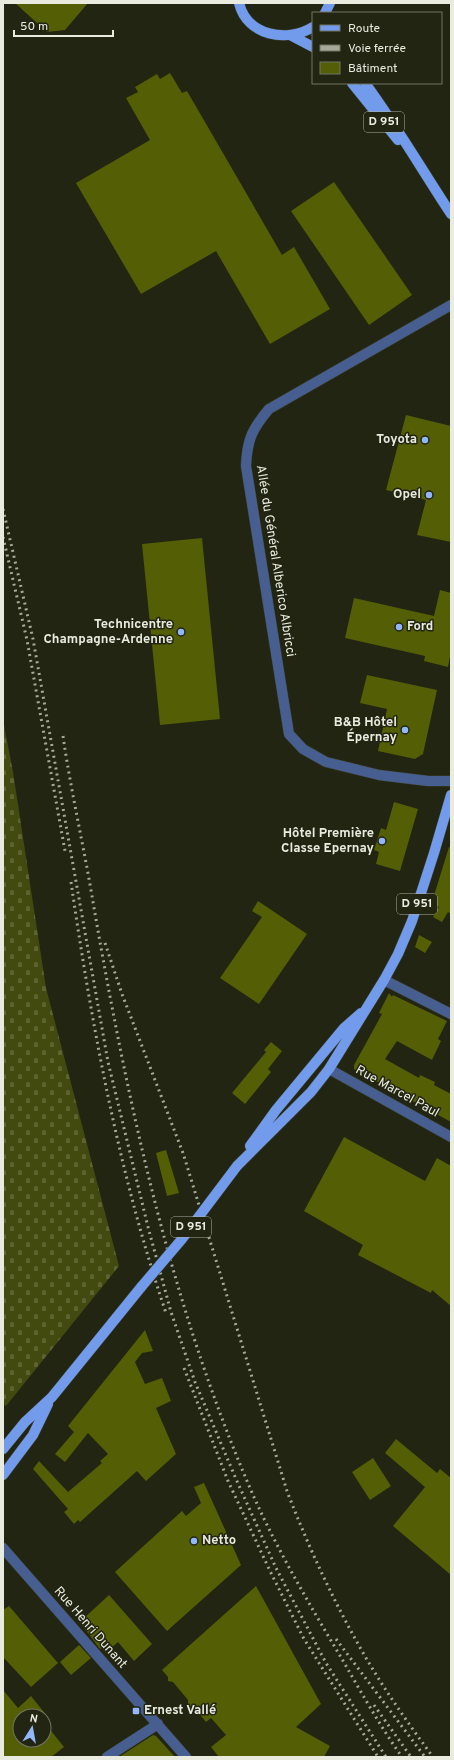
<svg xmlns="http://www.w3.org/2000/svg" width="454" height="1760" viewBox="0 0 454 1760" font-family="Overpass,sans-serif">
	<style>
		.cemetery { fill: url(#cemetery-stones) }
		.building { fill: #535e05 }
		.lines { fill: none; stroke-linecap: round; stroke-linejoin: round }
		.minor-casing { stroke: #3e412f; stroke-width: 11 }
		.major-casing { stroke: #3e412f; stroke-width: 11 }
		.minor { stroke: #465f90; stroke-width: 10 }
		.major { stroke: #729bec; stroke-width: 10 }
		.rail { stroke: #a6a99a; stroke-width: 3; stroke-dasharray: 2 4; stroke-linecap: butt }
		.major-bridge-casing { stroke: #3e412f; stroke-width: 11; stroke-linecap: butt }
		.major-bridge { stroke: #729bec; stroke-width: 10 }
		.poi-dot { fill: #93b7fd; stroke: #222512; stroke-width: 1.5 }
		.labels { text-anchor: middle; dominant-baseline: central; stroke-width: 3; stroke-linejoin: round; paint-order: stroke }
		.shield { fill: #222512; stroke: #adb0a1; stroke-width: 1 }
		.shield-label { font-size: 12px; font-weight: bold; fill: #e8ebde }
		.poi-label { font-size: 13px; font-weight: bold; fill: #e8ebde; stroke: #222512; text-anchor: end }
		.street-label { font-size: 13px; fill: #e8ebde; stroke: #222512 }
	</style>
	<defs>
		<pattern id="cemetery-stones" width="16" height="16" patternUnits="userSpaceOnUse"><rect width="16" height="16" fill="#424a10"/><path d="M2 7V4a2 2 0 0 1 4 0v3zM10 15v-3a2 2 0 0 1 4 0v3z" fill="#5d6432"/></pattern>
	</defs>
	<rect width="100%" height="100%" fill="#222512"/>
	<!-- cemetery -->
	<path class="cemetery" d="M 3,720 L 13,772 L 46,988 L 119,1266 L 6,1406 L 3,1404 Z"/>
	<!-- building -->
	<path class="building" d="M 15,3 L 88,3 L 65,30 L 47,32 Z
		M 170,73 L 182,93 L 187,91 L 282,255 L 294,247 L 330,309 L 270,344 L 216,251 L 141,294 L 76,183 L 150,140 L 126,98 L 138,92 L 135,87 L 157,74 L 160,79 Z
		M 334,182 L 412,295 L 369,325 L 291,211 Z
		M 406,415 L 451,426 L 451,542 L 417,535 L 426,500 L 386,490 Z
		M 202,538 L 220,719 L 160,725 L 142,544 Z
		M 440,590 L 451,593 L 451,651 L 448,667 L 424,661 L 425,656 L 345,638 L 354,598 L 434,616 Z
		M 367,675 L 437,690 L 423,754 L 415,759 L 378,751 L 387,709 L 360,703 Z
		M 394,802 L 418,809 L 400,871 L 376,864 L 379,852 L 374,850 L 381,828 L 386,830 Z
		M 449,847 L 451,848 L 451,914 L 448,912 L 442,922 L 433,917 L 439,907 L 432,902 Z
		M 258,901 L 307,934 L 259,1004 L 220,978 L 262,917 L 252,911 Z
		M 419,935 L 432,942 L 425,953 L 415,947 Z
		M 389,993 L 392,997 L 393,995 L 447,1021 L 438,1039 L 441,1041 L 432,1060 L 397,1041 L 385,1059 L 419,1078 L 420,1075 L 435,1082 L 434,1085 L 451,1094 L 451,1122 L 354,1069 L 354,1065 L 382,1014 L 379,1013 Z
		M 271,1042 L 282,1051 L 268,1069 L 271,1072 L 245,1104 L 232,1093 L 266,1052 L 264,1050 Z
		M 344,1137 L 425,1181 L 437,1158 L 451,1166 L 451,1306 L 432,1290 L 431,1293 L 358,1255 L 363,1245 L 304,1211 Z
		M 166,1150 L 179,1193 L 167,1196 L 156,1153 Z
		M 145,1330 L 153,1351 L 142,1353 L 135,1362 L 145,1384 L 162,1378 L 171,1401 L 156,1408 L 176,1454 L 146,1481 L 137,1471 L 80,1522 L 78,1520 L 74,1524 L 64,1512 L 68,1509 L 33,1469 L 39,1461 L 68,1492 L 102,1463 L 100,1461 L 108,1454 L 88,1433 L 65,1462 L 55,1454 L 74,1432 L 68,1426 Z
		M 396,1439 L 437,1473 L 440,1469 L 451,1478 L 451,1575 L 393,1526 L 425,1487 L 385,1453 Z
		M 373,1458 L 391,1486 L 370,1500 L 352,1472 Z
		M 204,1483 L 241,1565 L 167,1631 L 115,1572 L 182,1511 L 186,1516 L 201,1503 L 194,1487 Z
		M 256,1586 L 321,1704 L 296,1727 L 330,1746 L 324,1757 L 219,1757 L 211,1747 L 226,1735 L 211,1718 L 206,1722 L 196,1710 L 190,1709 L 188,1706 L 188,1700 L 173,1682 L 168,1681 L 168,1677 L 162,1670 Z
		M 109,1595 L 152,1644 L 134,1661 L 118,1642 L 106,1653 L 102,1648 L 100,1649 L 82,1625 L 82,1620 Z
		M 9,1606 L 58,1663 L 31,1687 L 3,1657 L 3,1610 Z
		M 79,1645 L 91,1658 L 71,1675 L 60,1662 Z
		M 3,1690 L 18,1708 L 31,1696 L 47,1716 L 20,1716 L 20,1740 L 44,1740 L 44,1722 L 64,1747 L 51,1757 L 3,1757 Z
		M 153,1735 L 156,1736 L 175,1757 L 119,1757 Z"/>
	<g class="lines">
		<defs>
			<path id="minor" d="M 451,305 L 269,409 C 252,429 247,440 246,466 L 289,734 L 303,749 L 326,762 L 379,775 L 428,781 L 451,781
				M 384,980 L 451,1014
				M 329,1069 L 451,1137
				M 3,1548 L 186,1757
				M 107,1757 L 158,1724"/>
			<path id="major" d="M 239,3 C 247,36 287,43 313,27
				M 325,13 L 330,3
				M 292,36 L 313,47
				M 352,83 L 398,140
				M 365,83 C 396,125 422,170 451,214
				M 250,1146 L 276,1110 L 344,1028 L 361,1013
				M 237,1166 L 311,1092 L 329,1069 L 384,980 L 398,954 L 412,921 L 434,853 L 451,795
				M 3,1449 L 25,1422 L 52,1397 L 142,1286
				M 3,1475 L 33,1435 L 48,1404"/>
		</defs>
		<!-- minor casing -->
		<use href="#minor" class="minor-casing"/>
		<!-- major casing -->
		<use href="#major" class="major-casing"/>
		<!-- minor -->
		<use href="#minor" class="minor"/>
		<!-- major -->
		<use href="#major" class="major"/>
		<!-- rail -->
		<path class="rail" d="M 3,509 L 33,639 L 108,1062 L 148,1227 L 171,1312 L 195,1382 L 236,1479 L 276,1568 L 326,1663 L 386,1757
			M 3,537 L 27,640 L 65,851
			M 63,736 C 71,792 84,847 93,902 C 127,1099 169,1297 247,1481 C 272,1541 309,1604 342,1659 C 361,1692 380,1726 402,1757
			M 71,882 C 92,1027 119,1174 166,1313
			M 105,943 L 122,994 L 183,1153 L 287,1491 C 308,1546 333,1600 362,1651 C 383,1688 408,1723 433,1757
			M 184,1368 L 228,1481 L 270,1571 L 304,1639 L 378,1757
			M 336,1639 L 425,1757
			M 374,1705 L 411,1757"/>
		<defs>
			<path id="major-bridge" d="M 142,1286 L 182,1239 L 237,1166"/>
		</defs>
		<!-- major-bridge casing -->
		<use href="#major-bridge" class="major-bridge-casing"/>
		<!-- major-bridge -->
		<use href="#major-bridge" class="major-bridge"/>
	</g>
	<!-- markers -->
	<g class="poi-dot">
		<circle cx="425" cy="440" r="4"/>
		<circle cx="429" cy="495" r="4"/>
		<circle cx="399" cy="627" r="4"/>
		<circle cx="181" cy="632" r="4"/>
		<circle cx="405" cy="730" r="4"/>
		<circle cx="382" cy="841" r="4"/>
		<circle cx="194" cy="1541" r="4"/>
		<rect x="132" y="1707" width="8" height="8" rx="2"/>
	</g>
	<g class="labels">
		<!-- shield labels -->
		<g class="shield">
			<rect x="364" y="112" width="40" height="20" rx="3"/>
			<rect x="397" y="894" width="40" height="20" rx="3"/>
			<rect x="171" y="1217" width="40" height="20" rx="3"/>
		</g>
		<g class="shield-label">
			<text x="384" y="122">D 951</text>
			<text x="417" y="904">D 951</text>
			<text x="191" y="1227">D 951</text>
		</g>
		<!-- poi labels -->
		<g class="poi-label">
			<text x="417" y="440">Toyota</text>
			<text x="421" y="495">Opel</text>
			<text x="173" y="625">Technicentre<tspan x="173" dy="15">Champagne-Ardenne</tspan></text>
			<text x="407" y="627" text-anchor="start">Ford</text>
			<text x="397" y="723">B&amp;B Hôtel<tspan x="397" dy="15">Épernay</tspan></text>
			<text x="374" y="834">Hôtel Première<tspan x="374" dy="15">Classe Epernay</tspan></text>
			<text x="202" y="1541" text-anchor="start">Netto</text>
			<text x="144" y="1711" text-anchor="start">Ernest Vallé</text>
		</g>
		<!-- street labels -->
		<g class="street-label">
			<text transform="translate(275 561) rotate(81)">Allée du Général Alberico Albricci</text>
			<text transform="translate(397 1092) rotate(29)">Rue Marcel Paul</text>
			<text transform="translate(90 1628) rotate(49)">Rue Henri Dunant</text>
		</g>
	</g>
	<!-- border -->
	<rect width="454" height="1760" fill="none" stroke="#e8ebde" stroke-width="8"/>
	<!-- legend -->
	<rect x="312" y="12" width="130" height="72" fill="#222512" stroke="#717464"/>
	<rect x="320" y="25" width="20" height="6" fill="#729bec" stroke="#717464"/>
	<text x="348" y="32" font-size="12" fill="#e8ebde">Route</text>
	<rect x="320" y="45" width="20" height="6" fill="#a6a99a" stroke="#717464"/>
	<text x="348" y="52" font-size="12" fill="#e8ebde">Voie ferrée</text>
	<rect x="320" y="62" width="20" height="12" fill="#535e05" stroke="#717464"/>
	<text x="348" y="72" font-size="12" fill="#e8ebde">Bâtiment</text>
	<!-- north arrow -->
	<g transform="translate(32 1728) rotate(11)"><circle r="19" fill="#222512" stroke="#717464"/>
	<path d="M0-3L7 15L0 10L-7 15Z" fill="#93b7fd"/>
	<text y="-6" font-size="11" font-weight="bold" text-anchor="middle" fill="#e8ebde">N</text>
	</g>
	<!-- scale -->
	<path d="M14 30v6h99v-6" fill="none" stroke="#e8ebde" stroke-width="2"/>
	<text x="20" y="30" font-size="12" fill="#e8ebde" stroke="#222512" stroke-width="3" paint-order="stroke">50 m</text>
</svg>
